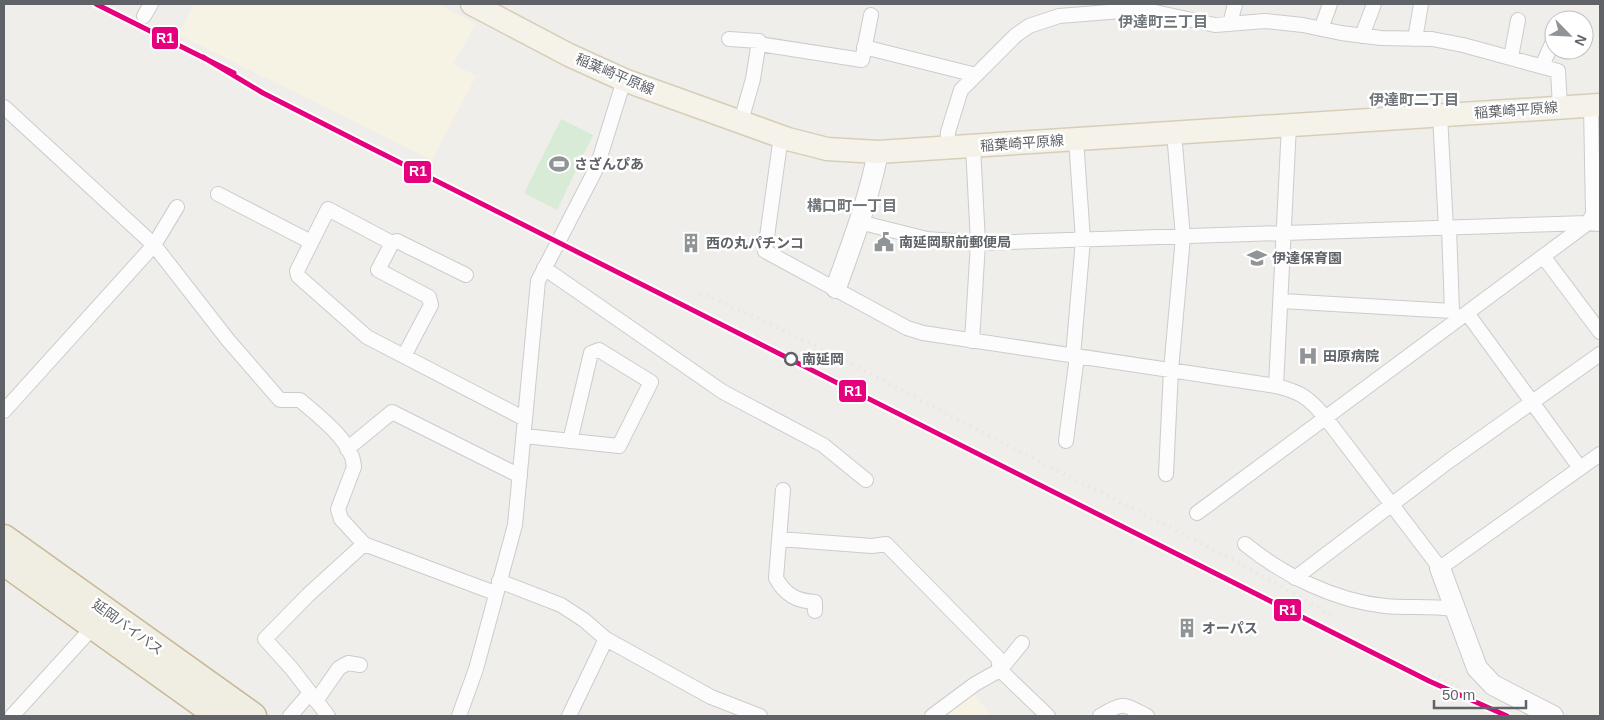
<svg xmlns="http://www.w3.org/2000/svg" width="1604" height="720" viewBox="0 0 1604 720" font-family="Helvetica,'Noto Sans JP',sans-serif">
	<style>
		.commercial { fill: #f7f3e4 }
		.park { fill: #d8ebd6 }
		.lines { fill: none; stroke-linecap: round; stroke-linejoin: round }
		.street-casing { stroke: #cbcccc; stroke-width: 16 }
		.secondary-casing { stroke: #cacacb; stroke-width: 22 }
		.primary-casing { stroke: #d7ceb8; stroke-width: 25 }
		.highway-casing { stroke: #c8b996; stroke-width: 29 }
		.street { stroke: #fdfcfc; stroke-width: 14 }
		.secondary { stroke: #fdfcfc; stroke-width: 20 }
		.primary { stroke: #f4f2e9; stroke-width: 22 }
		.highway { stroke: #f0ede3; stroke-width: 26 }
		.rail { stroke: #e4e4e4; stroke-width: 4; stroke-dasharray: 1 6; stroke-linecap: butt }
		.rail-1-casing { stroke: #fff; stroke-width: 9 }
		.rail-1 { stroke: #e5007d; stroke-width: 5 }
		.stop-dot { fill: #fff; stroke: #5f6368; stroke-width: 2.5 }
		.labels { text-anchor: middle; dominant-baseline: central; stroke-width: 5; stroke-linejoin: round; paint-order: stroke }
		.street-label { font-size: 14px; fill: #5f6368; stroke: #fff }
		.poi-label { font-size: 14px; font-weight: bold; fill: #5f6368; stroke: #fff; text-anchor: start }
		.stop-label { font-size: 14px; font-weight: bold; fill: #5f6368; stroke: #fff; text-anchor: start }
		.neighbourhood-label { font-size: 15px; font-weight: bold; fill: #70757a; stroke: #fff }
		.line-badge { stroke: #fff; stroke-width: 2 }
		.badge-label { font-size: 14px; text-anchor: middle; font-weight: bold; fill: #fff }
	</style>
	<rect width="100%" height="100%" fill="#efeeea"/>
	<!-- commercial -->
	<path class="commercial" d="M 194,4 L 438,4 L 476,24 L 453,64 L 476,76 L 432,160 L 179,35 Z
		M 971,690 L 991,716 L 938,716 Z"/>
	<!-- park -->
	<path class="park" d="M 561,119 L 593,135 L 557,210 L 524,193 Z"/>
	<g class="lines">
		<defs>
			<path id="street" d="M 144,16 L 151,4
				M 1230,24 L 1235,4
				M 1321,29 L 1330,4
				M 1362,36 L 1374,4
				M 729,39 L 759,41 L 753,79 L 741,121
				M 1415,39 L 1421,4
				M 759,44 L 862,60 L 871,15
				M 864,47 L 976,75
				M 1511,57 L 1518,20
				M 1542,66 L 1554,39
				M 4,107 L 154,245 L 228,340 L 280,400 L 300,400 C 318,416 353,441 354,467 L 338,509 L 341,519 L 364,544 L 495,593
				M 1440,115 L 1446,228
				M 781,136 L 765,251 L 907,328 L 923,333 L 1276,386 C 1301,392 1309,398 1325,417 L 1440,568 L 1600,454
				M 947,148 L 948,132 L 961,90 L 1016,35 L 1029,26 L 1059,16 L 1134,10 L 1155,12 L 1215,25 L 1265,21 L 1303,25 L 1341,33 L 1381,38 L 1432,39 L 1463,45 L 1558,71 L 1560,107
				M 218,194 L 311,242
				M 859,222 L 927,239 L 978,243 L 1588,223 L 1600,224
				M 1449,228 L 1452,311 L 1456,318
				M 392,243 L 397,241 L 466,275
				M 1543,256 L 1600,332
				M 544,268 L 723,392 L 823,445 L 866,480
				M 1282,301 L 1452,311
				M 1467,313 L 1580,468
				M 972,341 L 978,243 L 973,146
				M 404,356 L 431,305 L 429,297 L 378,270 L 392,243 L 328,209 L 297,271 L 298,276 L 367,337 L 525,419
				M 1073,356 L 1083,240 L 1076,139
				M 1276,386 L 1289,125
				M 4,411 L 154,245 L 177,207
				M 524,436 L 619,446 L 651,382 L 599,350 L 591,353 L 570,441
				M 1066,441 L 1077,356
				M 347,449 L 392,412 L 520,476
				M 1166,474 L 1171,370 L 1183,237 L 1174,133
				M 783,490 L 776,578 C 785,595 797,601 815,602 L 815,611
				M 1197,513 L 1588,223 L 1593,214 L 1591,106
				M 779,539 L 872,546 L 886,544 L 998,658 L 1000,670
				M 1245,544 C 1283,575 1335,601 1385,606 C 1408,608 1431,606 1454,609
				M 1295,578 L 1449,461 L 1600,354
				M 499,581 L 561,605 L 584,620 L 606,639 L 711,697 L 760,716
				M 1000,670 L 1022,643
				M 316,701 L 339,668 L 348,663 L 360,665
				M 12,716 L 94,626
				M 290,716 L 310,693
				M 328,716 L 292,669 L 265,639 L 308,595 L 364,544
				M 459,716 L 476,669 L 515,525 L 538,281 L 597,167 L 624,80
				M 569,716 L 606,639
				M 932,716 L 975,684 L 1000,670 L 1048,716
				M 1100,716 C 1124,701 1123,704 1147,716"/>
			<path id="secondary" d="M 836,288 C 852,243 869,199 878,152
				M 1440,568 L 1477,668 L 1493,685 L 1553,716"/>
			<path id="primary" d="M 472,4 L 569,55 L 624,80 L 788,139 L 827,149 L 878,152 L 1600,105"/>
			<path id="highway" d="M 4,538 L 253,716
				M 4,562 L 219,716"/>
		</defs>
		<!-- street casing -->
		<use href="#street" class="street-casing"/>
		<!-- secondary casing -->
		<use href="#secondary" class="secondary-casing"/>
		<!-- primary casing -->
		<use href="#primary" class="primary-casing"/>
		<!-- highway casing -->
		<use href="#highway" class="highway-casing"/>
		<!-- street -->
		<use href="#street" class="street"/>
		<!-- secondary -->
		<use href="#secondary" class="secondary"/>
		<!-- primary -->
		<use href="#primary" class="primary"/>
		<!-- highway -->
		<use href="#highway" class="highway"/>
		<!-- rail -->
		<path class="rail" d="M 700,293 C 806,337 907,394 1009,446 C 1118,502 1229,554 1334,617
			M 1433,673 L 1509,716"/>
		<defs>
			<path id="rail-1" d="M 96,4 L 234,73
				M 203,57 L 263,93 L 369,147 L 1429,681 L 1507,716"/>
		</defs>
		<!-- rail-1 casing -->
		<use href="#rail-1" class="rail-1-casing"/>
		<!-- rail-1 -->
		<use href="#rail-1" class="rail-1"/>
	</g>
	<!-- icons -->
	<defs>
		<symbol id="stadium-bare" viewBox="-9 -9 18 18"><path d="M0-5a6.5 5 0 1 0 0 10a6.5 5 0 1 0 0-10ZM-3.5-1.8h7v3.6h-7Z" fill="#919496" stroke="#fff" stroke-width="2.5" paint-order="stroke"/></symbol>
		<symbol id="civic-bare" viewBox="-9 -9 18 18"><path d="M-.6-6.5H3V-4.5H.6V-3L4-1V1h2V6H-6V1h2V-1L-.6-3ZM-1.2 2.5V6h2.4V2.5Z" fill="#919496" stroke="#fff" stroke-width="2.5" paint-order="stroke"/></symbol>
		<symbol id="building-bare" viewBox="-9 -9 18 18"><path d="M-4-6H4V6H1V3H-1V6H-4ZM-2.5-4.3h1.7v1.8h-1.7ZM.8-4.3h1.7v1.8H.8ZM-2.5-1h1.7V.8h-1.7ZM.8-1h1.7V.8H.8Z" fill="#919496" stroke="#fff" stroke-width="2.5" paint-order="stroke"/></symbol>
		<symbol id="school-bare" viewBox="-9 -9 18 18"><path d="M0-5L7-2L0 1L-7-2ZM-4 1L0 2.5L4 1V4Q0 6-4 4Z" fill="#919496" stroke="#fff" stroke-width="2.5" paint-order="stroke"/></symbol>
		<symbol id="hospital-bare" viewBox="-9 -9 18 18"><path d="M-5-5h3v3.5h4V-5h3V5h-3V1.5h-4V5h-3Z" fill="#919496" stroke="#fff" stroke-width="2.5" paint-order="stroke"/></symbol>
	</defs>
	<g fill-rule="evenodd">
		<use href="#stadium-bare" x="545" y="150" width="28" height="28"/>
		<use href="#civic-bare" x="870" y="228" width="28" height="28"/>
		<use href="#building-bare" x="677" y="229" width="28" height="28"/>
		<use href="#school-bare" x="1243" y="244" width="28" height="28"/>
		<use href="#hospital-bare" x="1294" y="342" width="28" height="28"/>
		<use href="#building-bare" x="1173" y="614" width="28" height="28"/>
	</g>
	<!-- markers -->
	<circle class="stop-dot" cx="791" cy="359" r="6"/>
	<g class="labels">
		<!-- street labels -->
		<g class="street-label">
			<text transform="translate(615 74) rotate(23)">稲葉崎平原線</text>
			<text transform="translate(1516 110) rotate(-4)">稲葉崎平原線</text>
			<text transform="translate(1022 143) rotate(-4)">稲葉崎平原線</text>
			<text transform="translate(128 627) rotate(36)">延岡バイパス</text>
		</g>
		<!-- poi labels -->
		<g class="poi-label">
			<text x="574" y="164">さざんぴあ</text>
			<text x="899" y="242">南延岡駅前郵便局</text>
			<text x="706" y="243">西の丸パチンコ</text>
			<text x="1272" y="258">伊達保育園</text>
			<text x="1323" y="356">田原病院</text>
			<text x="1202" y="628">オーパス</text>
		</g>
		<!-- stop labels -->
		<g class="stop-label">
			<text x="802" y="359">南延岡</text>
		</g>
		<!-- neighbourhood labels -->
		<g class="neighbourhood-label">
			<text x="1163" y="21">伊達町三丁目</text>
			<text x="1414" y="99">伊達町二丁目</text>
			<text x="852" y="205">構口町一丁目</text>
		</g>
	</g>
	<g class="line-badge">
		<rect x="151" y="26" width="28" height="24" rx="5" fill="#e5007d"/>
		<rect x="403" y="160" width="29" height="24" rx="5" fill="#e5007d"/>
		<rect x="838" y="379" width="29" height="24" rx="5" fill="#e5007d"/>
		<rect x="1273" y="598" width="29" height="24" rx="5" fill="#e5007d"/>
	</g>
	<g class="badge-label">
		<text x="165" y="43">R1</text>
		<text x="418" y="176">R1</text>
		<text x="853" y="396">R1</text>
		<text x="1288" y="615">R1</text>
	</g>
	<!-- border -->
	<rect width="1604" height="720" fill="none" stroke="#5f6368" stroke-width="10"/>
	<!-- north arrow -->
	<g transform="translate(1569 35) rotate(114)"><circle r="24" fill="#ffffff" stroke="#bfc1c3"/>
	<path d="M0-4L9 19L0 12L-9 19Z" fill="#919496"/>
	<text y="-8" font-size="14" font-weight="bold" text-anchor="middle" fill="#5f6368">N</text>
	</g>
	<!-- scale -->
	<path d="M1434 700v8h92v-8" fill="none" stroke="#5f6368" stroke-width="2.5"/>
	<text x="1442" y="700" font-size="15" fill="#5f6368" stroke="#ffffff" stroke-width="4" paint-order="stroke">50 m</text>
</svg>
